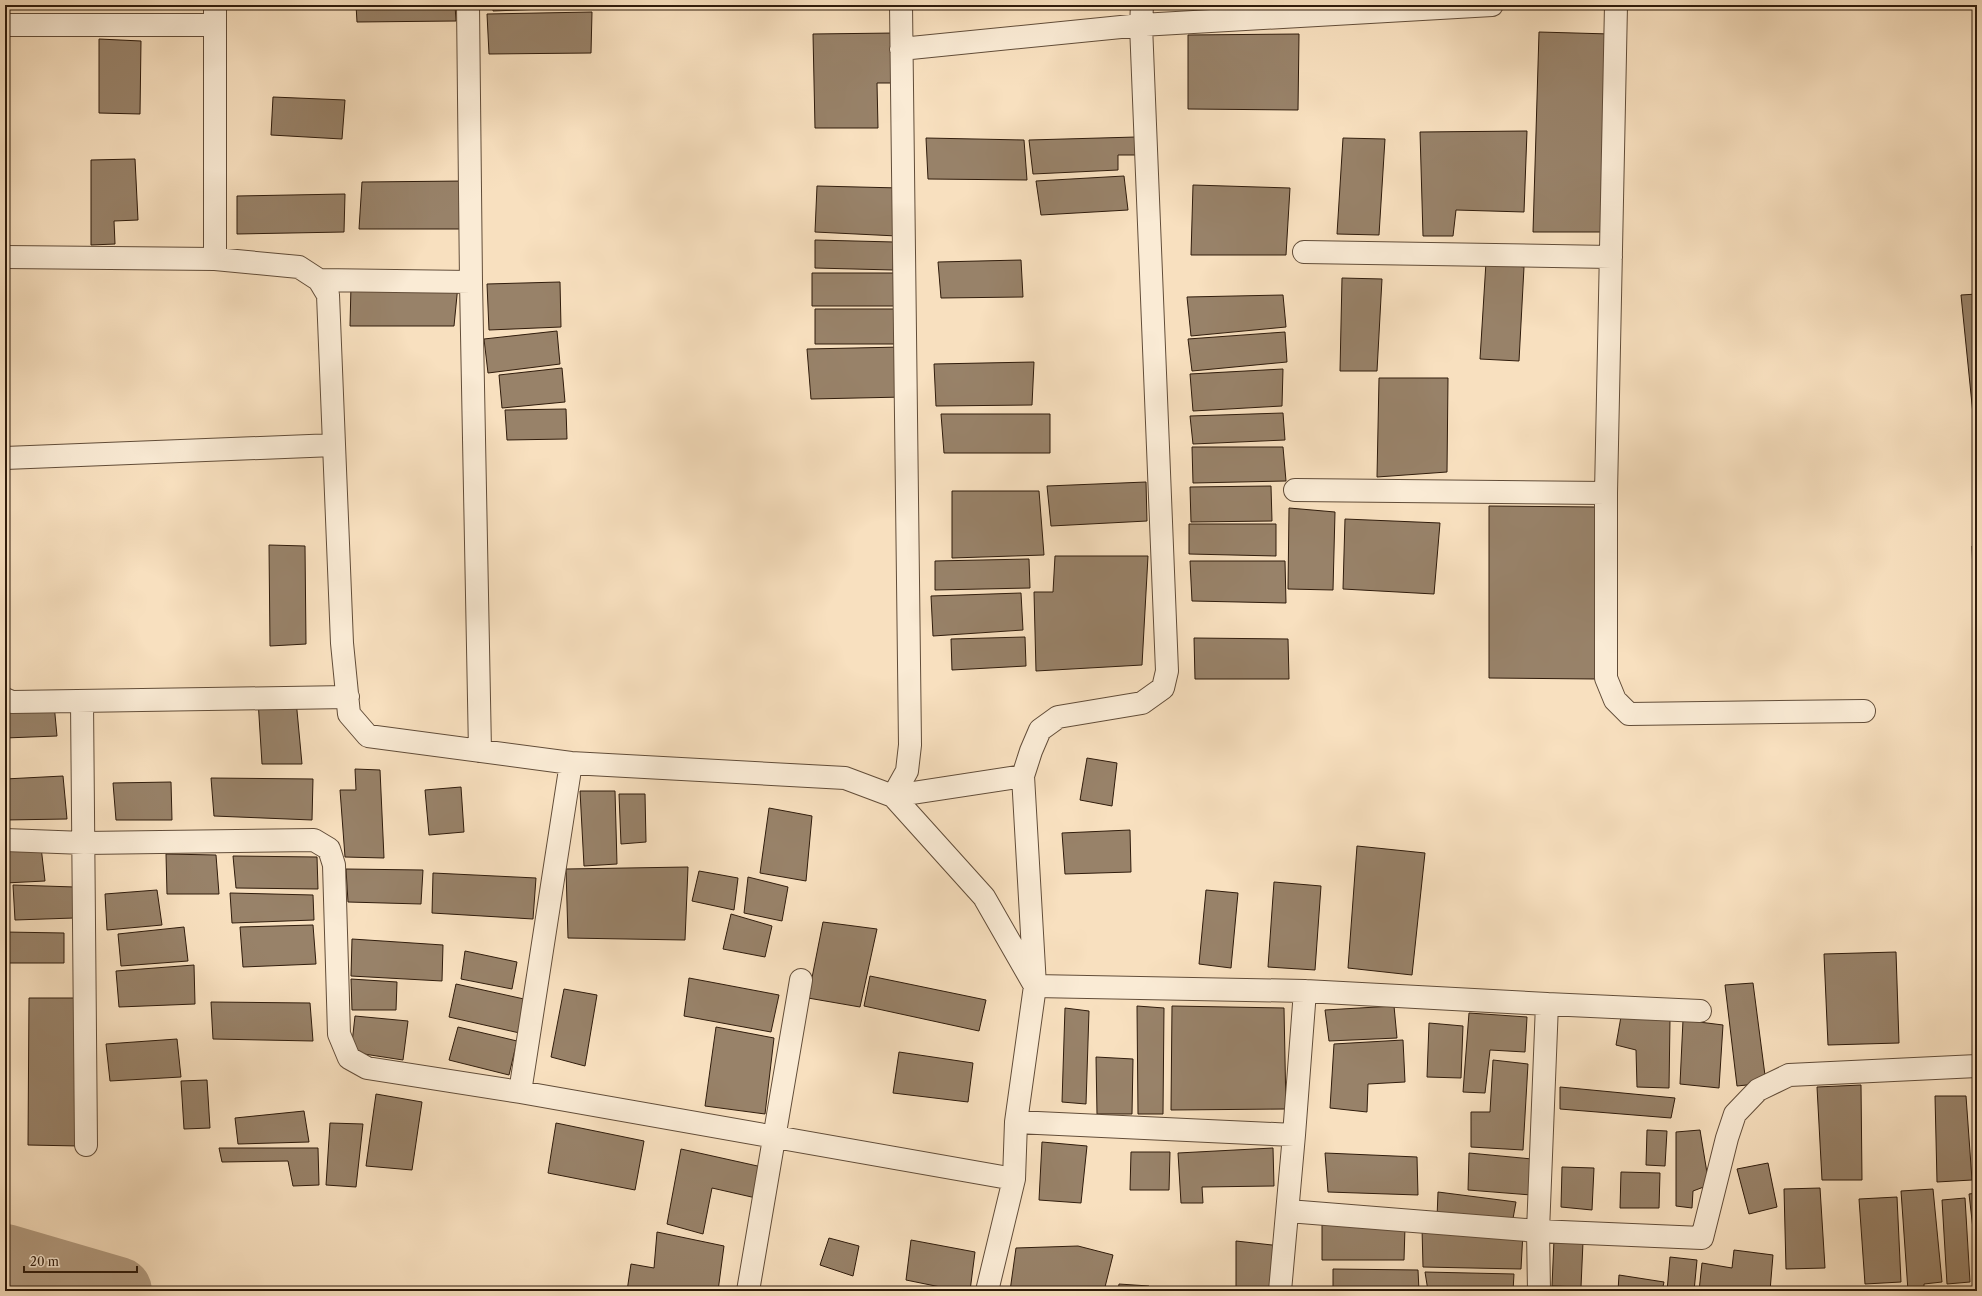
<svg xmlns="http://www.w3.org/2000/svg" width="1982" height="1296" viewBox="0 0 1982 1296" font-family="'Libre Caslon Text',serif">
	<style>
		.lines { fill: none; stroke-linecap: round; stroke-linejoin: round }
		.river { stroke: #b49d82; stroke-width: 68 }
		.building { fill: #988269; stroke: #301c0c }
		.minor-casing { stroke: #624d39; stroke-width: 24 }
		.minor { stroke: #faebd5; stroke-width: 22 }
	</style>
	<rect width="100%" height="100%" fill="#f8e0bf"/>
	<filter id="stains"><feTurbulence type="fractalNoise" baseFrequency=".005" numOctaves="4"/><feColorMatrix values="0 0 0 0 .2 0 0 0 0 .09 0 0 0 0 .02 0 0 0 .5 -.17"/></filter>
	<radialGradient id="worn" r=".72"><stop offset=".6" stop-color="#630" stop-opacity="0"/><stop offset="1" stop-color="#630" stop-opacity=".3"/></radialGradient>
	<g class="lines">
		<!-- river -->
		<path class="river" d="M 5,1258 L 118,1291"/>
	</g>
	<!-- building -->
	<path class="building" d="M 356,5 L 455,5 L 456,21 L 357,22 Z
		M 493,5 L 569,5 L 570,8 L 493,11 Z
		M 592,12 L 591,53 L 489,54 L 487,14 Z
		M 1539,32 L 1610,34 L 1603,232 L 1533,232 Z
		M 895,33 L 895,83 L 877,83 L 878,128 L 815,128 L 813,34 Z
		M 1299,34 L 1298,110 L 1188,109 L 1188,35 Z
		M 99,39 L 141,41 L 140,114 L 99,113 Z
		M 273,97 L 345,100 L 342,139 L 271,135 Z
		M 1527,131 L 1524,212 L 1456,210 L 1453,236 L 1423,236 L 1420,132 Z
		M 1136,137 L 1137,155 L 1118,155 L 1118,170 L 1033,174 L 1029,140 Z
		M 926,138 L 1024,140 L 1027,180 L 928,179 Z
		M 1343,138 L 1385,139 L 1379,235 L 1337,234 Z
		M 135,159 L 138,220 L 114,221 L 115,244 L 91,245 L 91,160 Z
		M 1124,176 L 1128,210 L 1041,215 L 1036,181 Z
		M 465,181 L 463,229 L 359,229 L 362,182 Z
		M 1193,185 L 1290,188 L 1286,255 L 1191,255 Z
		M 817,186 L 900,188 L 897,236 L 815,232 Z
		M 345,194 L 344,232 L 237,234 L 237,196 Z
		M 815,240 L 894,242 L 893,270 L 815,268 Z
		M 1021,260 L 1023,297 L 941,298 L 938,262 Z
		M 1486,262 L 1524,267 L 1519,361 L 1480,359 Z
		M 812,273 L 898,273 L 897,306 L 812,306 Z
		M 1342,278 L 1382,279 L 1377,371 L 1340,371 Z
		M 560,282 L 561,327 L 489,330 L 487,284 Z
		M 351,285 L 458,285 L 454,326 L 350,326 Z
		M 1977,294 L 1977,454 L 1961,295 Z
		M 1283,295 L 1286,327 L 1191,336 L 1187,297 Z
		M 815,309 L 896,309 L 895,344 L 815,344 Z
		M 557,331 L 560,364 L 488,373 L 484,339 Z
		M 1285,332 L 1287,362 L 1192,371 L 1188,339 Z
		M 902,347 L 904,397 L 811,399 L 807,349 Z
		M 1034,362 L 1032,405 L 936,406 L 934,364 Z
		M 562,368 L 565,402 L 502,408 L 499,375 Z
		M 1283,369 L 1282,406 L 1193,411 L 1190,374 Z
		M 1379,378 L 1448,378 L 1447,472 L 1377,477 Z
		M 566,409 L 567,439 L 507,440 L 505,410 Z
		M 1283,413 L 1285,440 L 1193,444 L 1190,416 Z
		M 941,414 L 1050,414 L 1050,453 L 944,453 Z
		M 1192,447 L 1283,447 L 1286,481 L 1193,483 Z
		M 1146,482 L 1147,521 L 1051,526 L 1047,486 Z
		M 1271,486 L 1272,521 L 1191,522 L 1190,487 Z
		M 952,491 L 1039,491 L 1044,555 L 952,558 Z
		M 1489,506 L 1597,507 L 1596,679 L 1489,678 Z
		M 1289,508 L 1335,512 L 1333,590 L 1288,589 Z
		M 1345,519 L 1440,523 L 1434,594 L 1343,589 Z
		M 1189,524 L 1276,524 L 1276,556 L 1189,554 Z
		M 269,545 L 305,546 L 306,644 L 270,646 Z
		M 1972,546 L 1977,546 L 1977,681 Z
		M 1055,556 L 1148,556 L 1142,665 L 1036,671 L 1034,592 L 1053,592 Z
		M 1029,559 L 1030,588 L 935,590 L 935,561 Z
		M 1190,561 L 1285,561 L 1286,603 L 1192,601 Z
		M 1021,593 L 1023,630 L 933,636 L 931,596 Z
		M 1025,637 L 1026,666 L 952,670 L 951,639 Z
		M 1194,638 L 1288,639 L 1289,679 L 1195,679 Z
		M 258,700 L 296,700 L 302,764 L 262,764 Z
		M 54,704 L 57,736 L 5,738 L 5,708 Z
		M 1087,758 L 1117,763 L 1112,806 L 1080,800 Z
		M 355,769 L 380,770 L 384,858 L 345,857 L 340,790 L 356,790 Z
		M 63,776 L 67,819 L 5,820 L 5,779 Z
		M 211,778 L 313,779 L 312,820 L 214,816 Z
		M 171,782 L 172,820 L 116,820 L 113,783 Z
		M 461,787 L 464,832 L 429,835 L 425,790 Z
		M 580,791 L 615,791 L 617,864 L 584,866 Z
		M 619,794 L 645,794 L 646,842 L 621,844 Z
		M 769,808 L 812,816 L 806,881 L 760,873 Z
		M 1130,830 L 1131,872 L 1065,874 L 1062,833 Z
		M 1357,846 L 1425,853 L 1412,975 L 1348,968 Z
		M 41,847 L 45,881 L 5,883 L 5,848 Z
		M 166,854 L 216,855 L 219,894 L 167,894 Z
		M 233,856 L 317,857 L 318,889 L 236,888 Z
		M 688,867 L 685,940 L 568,938 L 566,869 Z
		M 346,869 L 423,870 L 421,904 L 348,902 Z
		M 699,871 L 738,878 L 734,910 L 692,901 Z
		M 433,873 L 536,878 L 533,919 L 432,913 Z
		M 748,877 L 788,887 L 782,921 L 744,913 Z
		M 1274,882 L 1321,886 L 1315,970 L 1268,967 Z
		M 13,885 L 75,887 L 74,918 L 15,920 Z
		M 157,890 L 162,925 L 107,930 L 105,894 Z
		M 1206,890 L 1238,893 L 1231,968 L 1199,964 Z
		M 230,893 L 313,895 L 314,920 L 232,923 Z
		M 731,914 L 772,926 L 765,957 L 723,949 Z
		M 823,922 L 877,929 L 860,1007 L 808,998 Z
		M 313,925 L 316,964 L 243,967 L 240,927 Z
		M 184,927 L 188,961 L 121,966 L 118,934 Z
		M 5,932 L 64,933 L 64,963 L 5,963 Z
		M 352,939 L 443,945 L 442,981 L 351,976 Z
		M 465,951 L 517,962 L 512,989 L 461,979 Z
		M 1896,952 L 1899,1043 L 1828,1045 L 1824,954 Z
		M 194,965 L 195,1004 L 119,1007 L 116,971 Z
		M 870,976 L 986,1000 L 979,1031 L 864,1006 Z
		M 689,978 L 779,995 L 771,1032 L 684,1016 Z
		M 351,979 L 397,982 L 396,1010 L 352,1010 Z
		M 1753,983 L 1766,1083 L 1737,1086 L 1725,985 Z
		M 456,984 L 533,1001 L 524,1034 L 449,1017 Z
		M 564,989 L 597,995 L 585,1066 L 551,1057 Z
		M 29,998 L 82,998 L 79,1146 L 28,1145 Z
		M 211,1002 L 310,1003 L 313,1041 L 213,1039 Z
		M 1137,1006 L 1164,1008 L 1163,1114 L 1138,1114 Z
		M 1172,1006 L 1284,1008 L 1286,1109 L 1171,1110 Z
		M 1394,1006 L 1397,1038 L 1329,1041 L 1325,1010 Z
		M 1065,1008 L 1089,1011 L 1086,1104 L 1062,1102 Z
		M 1622,1011 L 1670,1020 L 1669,1088 L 1637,1087 L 1636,1050 L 1616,1045 Z
		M 1469,1013 L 1527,1017 L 1525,1052 L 1490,1050 L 1485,1093 L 1463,1092 Z
		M 355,1016 L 408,1021 L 403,1060 L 351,1052 Z
		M 1683,1020 L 1723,1025 L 1719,1088 L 1680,1084 Z
		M 1429,1023 L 1463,1026 L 1461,1078 L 1427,1077 Z
		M 458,1027 L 517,1041 L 509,1075 L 449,1060 Z
		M 716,1027 L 774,1038 L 765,1114 L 705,1106 Z
		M 177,1039 L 181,1077 L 110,1081 L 106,1044 Z
		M 1403,1040 L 1405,1082 L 1368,1084 L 1367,1112 L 1330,1108 L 1334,1044 Z
		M 899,1052 L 973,1063 L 968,1102 L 893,1093 Z
		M 1096,1057 L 1133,1059 L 1132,1114 L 1097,1114 Z
		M 1493,1060 L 1528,1064 L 1523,1150 L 1471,1147 L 1471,1112 L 1490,1112 Z
		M 207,1080 L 210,1128 L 184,1129 L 181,1081 Z
		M 1973,1083 L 1977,1083 L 1977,1124 Z
		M 1861,1085 L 1862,1180 L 1822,1180 L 1817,1087 Z
		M 1560,1087 L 1675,1098 L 1671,1118 L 1560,1109 Z
		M 376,1094 L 422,1102 L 412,1170 L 366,1166 Z
		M 1935,1096 L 1966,1096 L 1972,1180 L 1937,1182 Z
		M 304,1111 L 309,1142 L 238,1144 L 235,1118 Z
		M 330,1123 L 363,1124 L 356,1187 L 326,1185 Z
		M 556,1123 L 644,1141 L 635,1190 L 548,1173 Z
		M 1647,1130 L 1667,1131 L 1665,1166 L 1646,1165 Z
		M 1700,1130 L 1709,1185 L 1693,1191 L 1692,1208 L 1676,1206 L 1676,1132 Z
		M 1042,1142 L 1087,1146 L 1081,1203 L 1039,1200 Z
		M 219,1148 L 318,1148 L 319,1185 L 293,1186 L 288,1161 L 222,1162 Z
		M 1273,1148 L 1274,1186 L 1202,1187 L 1203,1203 L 1181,1203 L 1178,1153 Z
		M 681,1149 L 762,1167 L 756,1198 L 712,1188 L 703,1234 L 667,1224 Z
		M 1131,1152 L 1170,1152 L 1169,1190 L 1130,1190 Z
		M 1325,1153 L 1417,1157 L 1418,1195 L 1328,1192 Z
		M 1469,1153 L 1532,1159 L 1531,1195 L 1468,1190 Z
		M 1768,1163 L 1777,1207 L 1749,1214 L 1737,1169 Z
		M 1562,1167 L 1594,1168 L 1592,1210 L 1561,1207 Z
		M 1621,1172 L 1660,1173 L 1659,1208 L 1620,1208 Z
		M 1820,1188 L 1825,1268 L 1786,1269 L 1784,1189 Z
		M 1933,1189 L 1942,1282 L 1924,1284 L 1924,1291 L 1908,1291 L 1901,1191 Z
		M 1438,1192 L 1516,1202 L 1512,1224 L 1437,1218 Z
		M 1977,1193 L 1977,1264 L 1969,1194 Z
		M 1897,1197 L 1901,1282 L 1865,1284 L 1859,1199 Z
		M 1965,1198 L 1970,1282 L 1947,1284 L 1942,1200 Z
		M 1322,1225 L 1405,1227 L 1404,1260 L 1322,1260 Z
		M 1422,1228 L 1523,1232 L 1521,1269 L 1423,1267 Z
		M 657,1232 L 724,1246 L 718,1291 L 627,1291 L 631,1264 L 654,1268 Z
		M 829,1238 L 859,1246 L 853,1276 L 820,1265 Z
		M 911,1240 L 975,1252 L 970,1291 L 960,1291 L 906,1280 Z
		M 1554,1240 L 1583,1242 L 1581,1287 L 1552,1286 Z
		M 1236,1241 L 1281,1246 L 1277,1291 L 1236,1291 Z
		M 1078,1246 L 1113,1255 L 1104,1291 L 1010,1291 L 1016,1248 Z
		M 1734,1250 L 1773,1255 L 1770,1291 L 1699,1291 L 1702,1263 L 1732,1268 Z
		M 1670,1257 L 1697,1260 L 1694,1291 L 1667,1291 Z
		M 1333,1269 L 1418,1270 L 1419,1291 L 1333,1291 Z
		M 1425,1272 L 1514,1274 L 1513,1291 L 1428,1291 Z
		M 1619,1275 L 1664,1282 L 1662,1291 L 1618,1291 Z
		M 1119,1284 L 1149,1286 L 1149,1291 L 1118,1291 Z"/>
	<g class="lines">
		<defs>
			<path id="minor" d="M 468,5 L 471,282
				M 1142,5 L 1141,25 L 1492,5
				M 1616,5 L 1606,493 L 1606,678 L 1615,700 L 1629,714 L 1864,711
				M 5,25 L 215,25
				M 901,49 L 1141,25 L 1167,671 L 1163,688 L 1142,703 L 1058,717 L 1040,730 L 1031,751 L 1023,776 L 1035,986 L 1016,1122 L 1014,1179 L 987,1291
				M 1304,252 L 1611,257
				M 5,257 L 215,259 L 299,267 L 319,280 L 328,295 L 342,643 L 349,714 L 368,736 L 571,763 L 845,778 L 893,796 L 984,897 L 1035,986 L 1305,991 L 1547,1004 L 1538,1231 L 1539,1291
				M 215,259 L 215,5
				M 319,280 L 471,282 L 480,751
				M 5,458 L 334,445
				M 1295,490 L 1606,493
				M 5,699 L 12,702 L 348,697
				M 82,702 L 86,1145
				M 893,796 L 907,771 L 910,745 L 901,5
				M 893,796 L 1023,776
				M 5,840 L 84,843 L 314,840 L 329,849 L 334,865 L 339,1034 L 349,1058 L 367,1068 L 520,1092 L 1014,1179
				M 1547,1004 L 1700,1011
				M 520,1092 L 571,763
				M 1016,1122 L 1294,1135 L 1305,991
				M 1288,1211 L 1538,1231 L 1702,1238 L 1727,1138 L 1735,1114 L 1758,1090 L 1789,1075 L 1977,1066
				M 748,1291 L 801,980
				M 1280,1291 L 1294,1135"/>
		</defs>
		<!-- minor casing -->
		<use href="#minor" class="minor-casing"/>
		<!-- minor -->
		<use href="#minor" class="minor"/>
	</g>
	<!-- margin -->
	<rect width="1982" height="1296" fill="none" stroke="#f8e0bf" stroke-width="20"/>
	<rect x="6" y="6" width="1970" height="1284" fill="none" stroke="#301c0c" stroke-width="2"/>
	<rect x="10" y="10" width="1962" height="1276" fill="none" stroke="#301c0c"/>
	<!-- scale -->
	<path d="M24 1266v6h113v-6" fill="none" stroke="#301c0c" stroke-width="2"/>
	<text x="30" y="1266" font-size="12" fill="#301c0c" stroke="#faebd5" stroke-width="3" paint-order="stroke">20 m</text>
	<rect width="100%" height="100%" filter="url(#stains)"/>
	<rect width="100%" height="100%" fill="url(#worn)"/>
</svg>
